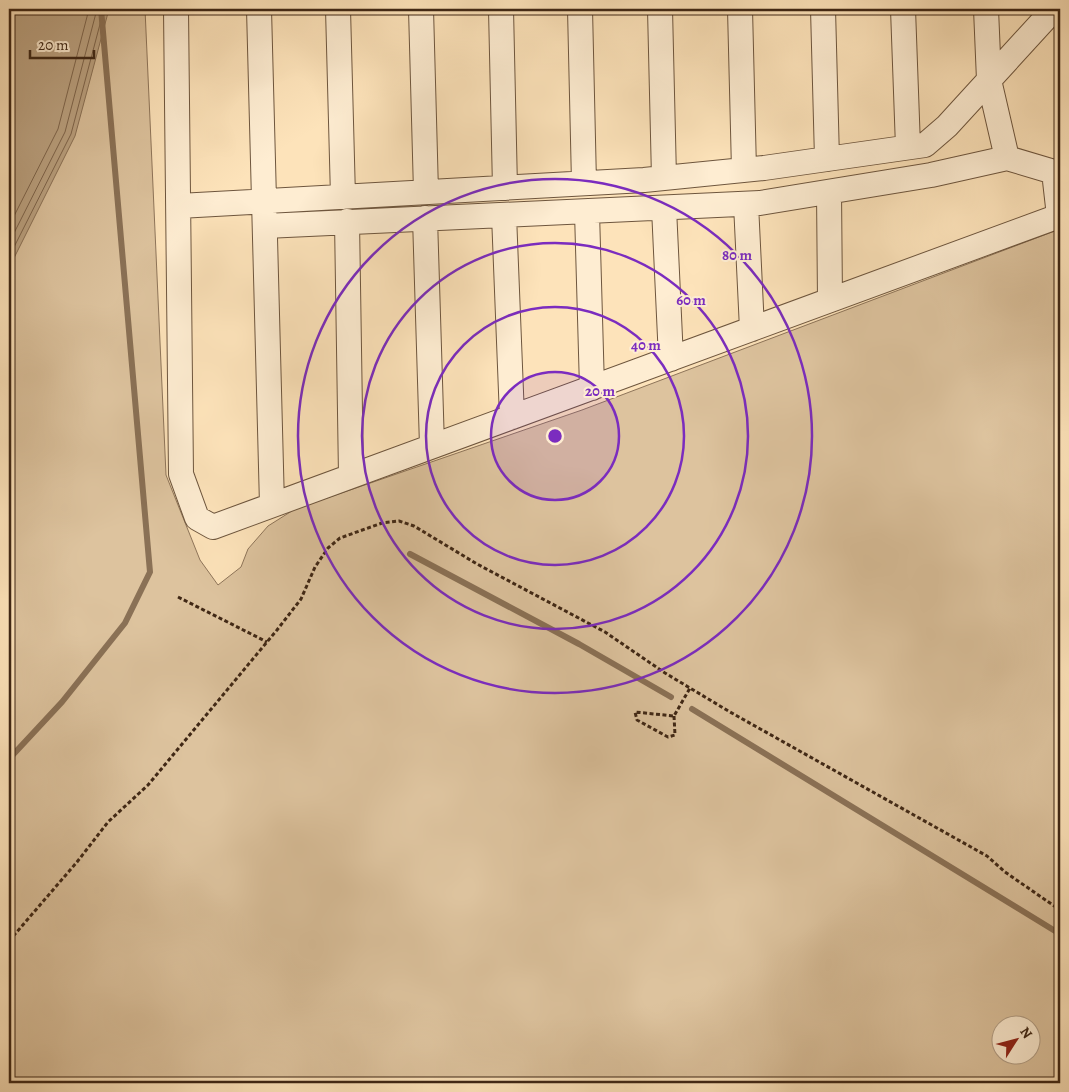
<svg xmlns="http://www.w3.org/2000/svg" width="1069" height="1092" viewBox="0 0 1069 1092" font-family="Alegreya,serif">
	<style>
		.green { fill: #ddc39e; stroke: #8e755a; fill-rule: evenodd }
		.water { fill: #bca382; stroke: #8a7156 }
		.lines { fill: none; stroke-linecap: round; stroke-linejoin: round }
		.shore { stroke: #7e654c; stroke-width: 1 }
		.stream { stroke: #8a7156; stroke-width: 6 }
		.minor-casing { stroke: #6e563e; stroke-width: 26 }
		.path { stroke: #3f2715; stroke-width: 3; stroke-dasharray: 4 2.5; stroke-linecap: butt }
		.minor { stroke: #feedd2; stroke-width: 24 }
		.ring { fill: none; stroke: #7b2cbf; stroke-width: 2.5 }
		.centre { fill: #7b2cbf; stroke: #feedd2; stroke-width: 2.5 }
		.ring-label { font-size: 15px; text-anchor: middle; font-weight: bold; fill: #7b2cbf; stroke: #feedd2; stroke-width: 4; stroke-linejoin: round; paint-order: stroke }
	</style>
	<rect width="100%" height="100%" fill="#fde3ba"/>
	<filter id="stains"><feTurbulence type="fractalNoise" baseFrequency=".004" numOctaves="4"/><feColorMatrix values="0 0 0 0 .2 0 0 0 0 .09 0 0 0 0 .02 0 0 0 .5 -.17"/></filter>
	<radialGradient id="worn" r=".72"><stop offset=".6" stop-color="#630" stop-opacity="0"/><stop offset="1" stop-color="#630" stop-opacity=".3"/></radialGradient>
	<!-- green -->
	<path class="green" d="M 9,9 L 145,9 L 166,475 L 200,560 L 218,585 L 241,567 L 248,549 L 268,526 L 295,509 L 582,410 L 1060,229 L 1060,1083 L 9,1083 ZM 1002,1024 L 1032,1024 L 1032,1054 L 1002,1054 Z"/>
	<!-- water -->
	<path class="water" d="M 9,9 L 109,9 L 75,136 L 9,268 Z"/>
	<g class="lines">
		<!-- shore -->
		<path class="shore" d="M 9,226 L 58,129 L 89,9
			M 9,243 L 65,132 L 97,9
			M 9,257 L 71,134 L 104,9"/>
		<!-- stream -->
		<path class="stream" d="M 410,554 L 579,644 L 671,697
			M 692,709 L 1060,934
			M 9,759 L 62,702 L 125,623 L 150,572 L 101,9"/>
		<defs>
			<path id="minor" d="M 176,9 L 181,474 L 197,518 L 213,527 L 1059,216 L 1054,172 L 1007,158 L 989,80 L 986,9
				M 259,9 L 272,505
				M 338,9 L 343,197
				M 421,9 L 426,192
				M 501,9 L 505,188
				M 580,9 L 584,183
				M 660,9 L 664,178
				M 740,9 L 744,170
				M 823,9 L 827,159
				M 903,9 L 908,147
				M 829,192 L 830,300
				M 746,204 L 752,329
				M 179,206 L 644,180 L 764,168 L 925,145 L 947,126 L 1054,9
				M 664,208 L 671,359
				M 587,212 L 592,388
				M 504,215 L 512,417
				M 425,218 L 432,446
				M 347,221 L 351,476
				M 265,226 L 760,203 L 931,175 L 1007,158"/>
		</defs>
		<!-- minor casing -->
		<use href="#minor" class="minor-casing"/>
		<!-- path -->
		<path class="path" d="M 178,597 L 267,642
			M 674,716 L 675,735 L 668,737 L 637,720 L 635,712 L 674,716 L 690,688
			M 9,941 L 77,862 L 108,822 L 148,785 L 277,630 L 301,599 L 315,567 L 328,548 L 340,538 L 382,523 L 399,521 L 414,526 L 477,564 L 605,632 L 665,673 L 730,712 L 987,856 L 1005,872 L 1060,910"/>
		<!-- minor -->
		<use href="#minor" class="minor"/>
	</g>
	<!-- distance rings -->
	<circle cx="555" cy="436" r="64" fill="#7b2cbf" fill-opacity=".12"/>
	<g class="ring">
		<circle cx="555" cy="436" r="64"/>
		<circle cx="555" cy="436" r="129"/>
		<circle cx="555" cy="436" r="193"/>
		<circle cx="555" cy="436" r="257"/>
	</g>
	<circle cx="555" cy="436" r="8" class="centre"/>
	<g class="ring-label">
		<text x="737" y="260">80 m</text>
		<text x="691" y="305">60 m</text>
		<text x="646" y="350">40 m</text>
		<text x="600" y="396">20 m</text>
	</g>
	<!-- margin -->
	<rect width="1069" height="1092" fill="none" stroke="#fde3ba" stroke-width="30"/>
	<rect x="10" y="10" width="1049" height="1072" fill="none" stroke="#3f2715" stroke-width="2.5"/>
	<rect x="15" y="15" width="1039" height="1062" fill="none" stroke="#3f2715"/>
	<!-- north arrow -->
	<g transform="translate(1016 1040) rotate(54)"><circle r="24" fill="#feedd2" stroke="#b29e86"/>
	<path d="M0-4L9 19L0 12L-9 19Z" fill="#8f2418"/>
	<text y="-8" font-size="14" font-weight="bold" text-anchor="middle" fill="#3f2715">N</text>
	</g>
	<!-- scale -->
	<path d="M30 50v8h64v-8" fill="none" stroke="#3f2715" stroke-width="2.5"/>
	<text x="38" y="50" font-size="15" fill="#3f2715" stroke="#feedd2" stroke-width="4" paint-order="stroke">20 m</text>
	<rect width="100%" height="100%" filter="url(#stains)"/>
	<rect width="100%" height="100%" fill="url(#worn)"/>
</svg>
